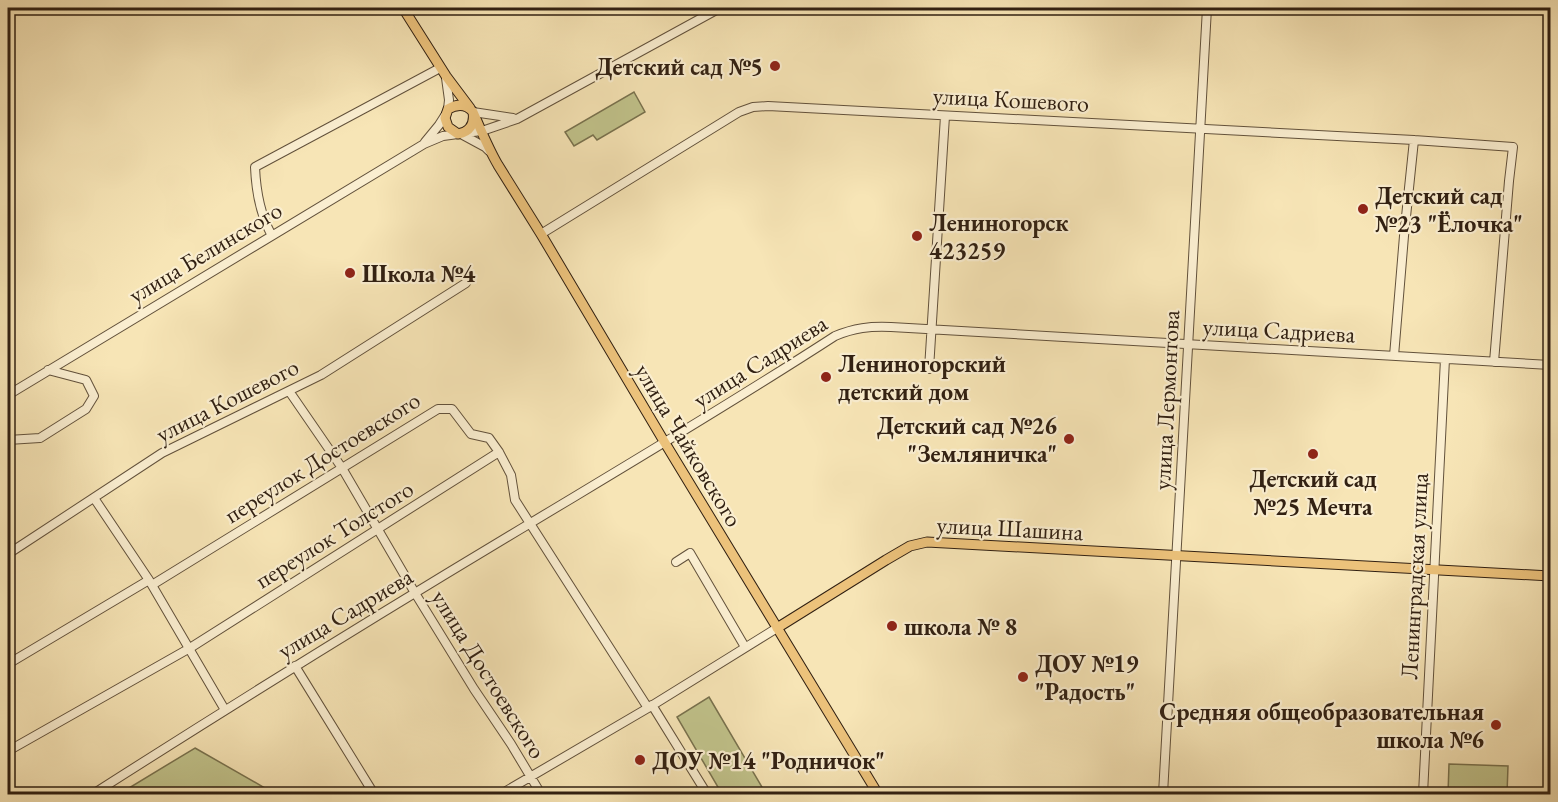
<svg xmlns="http://www.w3.org/2000/svg" width="1558" height="802" viewBox="0 0 1558 802" font-family="'EB Garamond',serif">
	<style>
		.green { fill: #c1c38b; stroke: #79724e; stroke-width: 1.5 }
		.lines { fill: none; stroke-linecap: round; stroke-linejoin: round }
		.minor-casing { stroke: #62513b; stroke-width: 10 }
		.major-casing { stroke: #312012; stroke-width: 11 }
		.minor { stroke: #faeed0; stroke-width: 8 }
		.major { stroke: #ecc27b; stroke-width: 9 }
		.poi-dot { fill: #8f2418; stroke: #faeed0; stroke-width: 2 }
		.labels { text-anchor: middle; dominant-baseline: central; stroke-width: 4.5; stroke-linejoin: round; paint-order: stroke }
		.poi-label { font-size: 24px; font-weight: bold; fill: #312012; stroke: #faeed0; text-anchor: start }
		.street-label { font-size: 24px; fill: #312012; stroke: #faeed0 }
	</style>
	<rect width="100%" height="100%" fill="#f7e5b6"/>
	<filter id="stains"><feTurbulence type="fractalNoise" baseFrequency=".00333" numOctaves="4"/><feColorMatrix values="0 0 0 0 .2 0 0 0 0 .09 0 0 0 0 .02 0 0 0 .5 -.17"/></filter>
	<radialGradient id="worn" r=".72"><stop offset=".6" stop-color="#630" stop-opacity="0"/><stop offset="1" stop-color="#630" stop-opacity=".3"/></radialGradient>
	<!-- green -->
	<path class="green" d="M 634,92 L 645,112 L 597,140 L 593,135 L 574,146 L 565,132 Z
		M 709,697 L 766,794 L 722,794 L 677,717 Z
		M 195,748 L 265,788 L 271,794 L 119,794 Z
		M 1449,764 L 1508,766 L 1507,794 L 1448,794 Z"/>
	<g class="lines">
		<defs>
			<path id="minor" d="M 446,78 L 449,100 L 448,109
				M 473,112 L 513,118
				M 464,133 L 482,131 L 517,119 L 720,8
				M 461,134 L 485,147 L 489,151
				M 425,142 L 439,125 L 446,114
				M 271,234 C 260,214 256,190 255,167 L 440,68
				M 541,234 L 739,112 L 753,107 L 768,106 L 1414,140 L 1513,147 L 1509,181 L 1494,362
				M 1394,356 L 1404,236 L 1414,140
				M 929,369 L 945,116
				M 289,391 L 342,468 L 415,593 L 474,689 L 511,744 L 541,794
				M 8,395 L 424,144 L 443,136 L 458,134
				M 8,440 L 40,438 L 86,409 L 94,396 L 86,380 L 48,370
				M 94,498 L 149,580 L 225,710
				M 8,554 L 162,453 L 321,375 L 466,283
				M 676,562 L 690,553 L 745,647
				M 152,585 L 438,409 L 452,409 L 471,434 L 489,438 L 499,452 L 511,475 L 515,500 L 648,708
				M 8,664 L 149,580
				M 295,666 L 374,794
				M 652,705 L 707,794
				M 8,751 L 190,648 L 499,452
				M 93,794 C 237,702 382,612 529,524 C 632,462 735,401 835,336 C 854,328 870,326 891,327 L 1550,365
				M 501,794 L 648,708 L 777,628
				M 1163,794 L 1207,8
				M 1423,794 L 1445,359"/>
			<path id="major" d="M 403,8 L 446,76 L 470,108
				M 473,112 C 475,124 470,132 458,134 L 448,127 L 445,118 L 448,109 C 457,104 466,103 473,112 C 481,130 488,148 498,165 L 541,234 L 665,443 L 878,794
				M 777,628 L 886,560 L 910,546 L 927,542 L 1550,576"/>
		</defs>
		<!-- minor casing -->
		<use href="#minor" class="minor-casing"/>
		<!-- major casing -->
		<use href="#major" class="major-casing"/>
		<!-- minor -->
		<use href="#minor" class="minor"/>
		<!-- major -->
		<use href="#major" class="major"/>
	</g>
	<!-- markers -->
	<g class="poi-dot">
		<circle cx="775" cy="66" r="6"/>
		<circle cx="1363" cy="209" r="6"/>
		<circle cx="917" cy="236" r="6"/>
		<circle cx="350" cy="273" r="6"/>
		<circle cx="826" cy="377" r="6"/>
		<circle cx="1069" cy="439" r="6"/>
		<circle cx="1313" cy="454" r="6"/>
		<circle cx="892" cy="626" r="6"/>
		<circle cx="1023" cy="677" r="6"/>
		<circle cx="1496" cy="725" r="6"/>
		<circle cx="640" cy="760" r="6"/>
	</g>
	<g class="labels">
		<!-- poi labels -->
		<g class="poi-label">
			<text x="763" y="66" text-anchor="end">Детский сад №5</text>
			<text x="1375" y="195">Детский сад<tspan x="1375" dy="28">№23 "Ёлочка"</tspan></text>
			<text x="929" y="222">Лениногорск<tspan x="929" dy="28">423259</tspan></text>
			<text x="362" y="273">Школа №4</text>
			<text x="838" y="363">Лениногорский<tspan x="838" dy="28">детский дом</tspan></text>
			<text x="1057" y="425" text-anchor="end">Детский сад №26<tspan x="1057" dy="28">"Земляничка"</tspan></text>
			<text x="1313" y="478" text-anchor="middle">Детский сад<tspan x="1313" dy="28">№25 Мечта</tspan></text>
			<text x="904" y="626">школа № 8</text>
			<text x="1035" y="663">ДОУ №19<tspan x="1035" dy="28">"Радость"</tspan></text>
			<text x="1484" y="711" text-anchor="end">Средняя общеобразовательная<tspan x="1484" dy="28">школа №6</tspan></text>
			<text x="652" y="760">ДОУ №14 "Родничок"</text>
		</g>
		<!-- street labels -->
		<g class="street-label">
			<text transform="translate(1011 99) rotate(3)">улица Кошевого</text>
			<text transform="translate(205 252) rotate(-31)">улица Белинского</text>
			<text transform="translate(1279 330) rotate(3)">улица Садриева</text>
			<text transform="translate(760 361) rotate(-32)">улица Садриева</text>
			<text transform="translate(227 400) rotate(-27)">улица Кошевого</text>
			<text transform="translate(1166 400) rotate(-87)">улица Лермонтова</text>
			<text transform="translate(689 445) rotate(59)">улица Чайковского</text>
			<text transform="translate(322 457) rotate(-32)">переулок Достоевского</text>
			<text transform="translate(1010 528) rotate(3)">улица Шашина</text>
			<text transform="translate(334 534) rotate(-32)">переулок Толстого</text>
			<text transform="translate(1414 576) rotate(-87)">Ленинградская улица</text>
			<text transform="translate(345 613) rotate(-31)">улица Садриева</text>
			<text transform="translate(489 674) rotate(58)">улица Достоевского</text>
		</g>
	</g>
	<!-- margin -->
	<rect width="1558" height="802" fill="none" stroke="#f7e5b6" stroke-width="30"/>
	<rect x="9" y="9" width="1540" height="784" fill="none" stroke="#312012" stroke-width="3"/>
	<rect x="15" y="15" width="1528" height="772" fill="none" stroke="#312012" stroke-width="1.5"/>
	<rect width="100%" height="100%" filter="url(#stains)"/>
	<rect width="100%" height="100%" fill="url(#worn)"/>
</svg>
